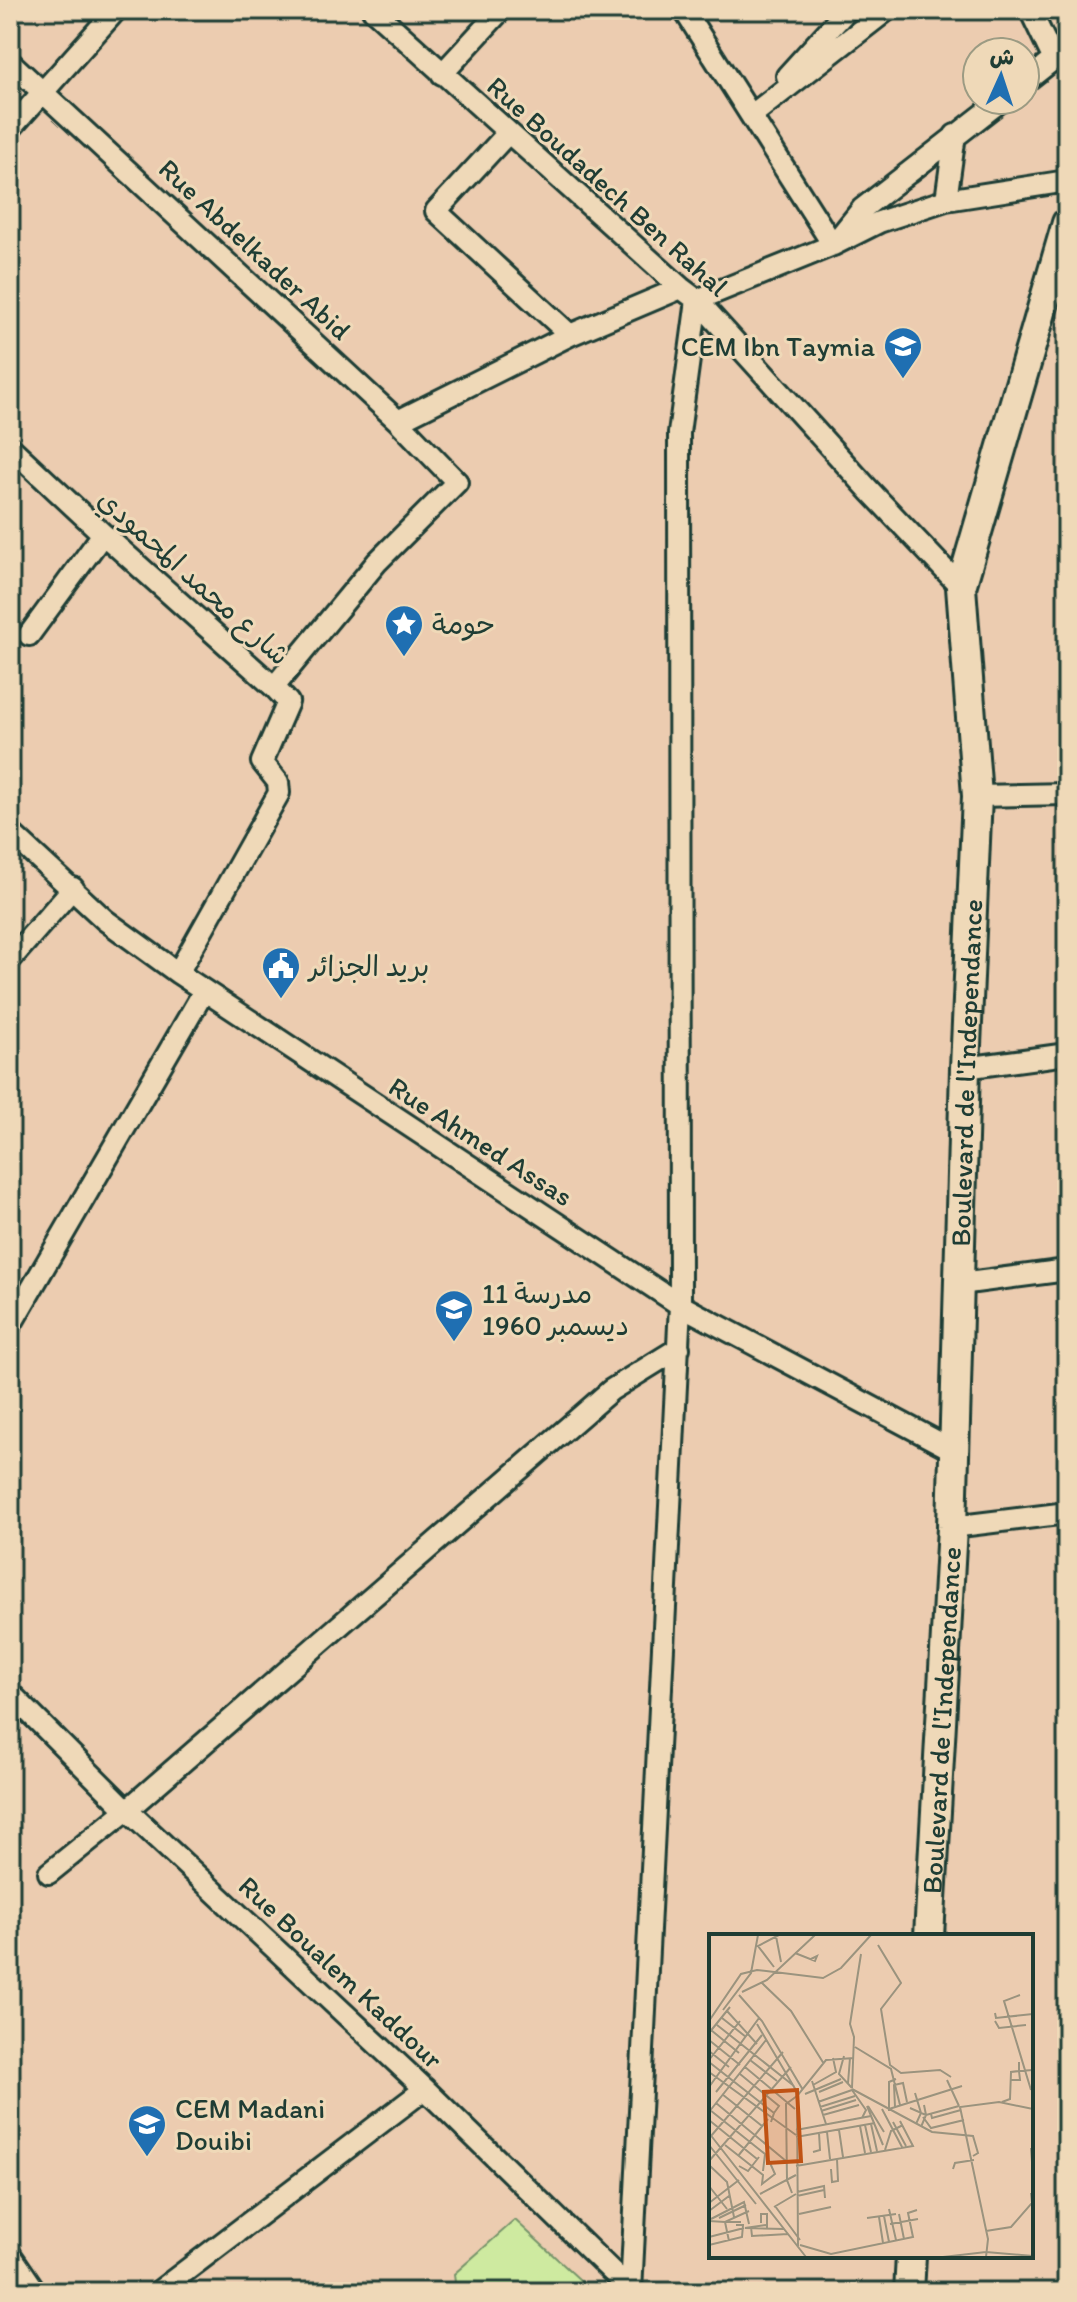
<svg xmlns="http://www.w3.org/2000/svg" width="1077" height="2302" viewBox="0 0 1077 2302" font-family="Itim,'Playpen Sans Arabic',sans-serif">
	<style>
		.green { fill: #ceeaa0; stroke: #76946a; stroke-width: 2 }
		.lines { fill: none; stroke-linecap: round; stroke-linejoin: round }
		.street-casing { stroke: #1f3d34; stroke-width: 26 }
		.secondary-casing { stroke: #1f3d34; stroke-width: 34 }
		.street { stroke: #efd9b8; stroke-width: 20 }
		.secondary { stroke: #efd9b8; stroke-width: 28 }
		.labels { text-anchor: middle; dominant-baseline: central; stroke-width: 6; stroke-linejoin: round; paint-order: stroke }
		.street-label { font-size: 28px; fill: #1f3d34; stroke: #efd9b8 }
		.poi-label { font-size: 28px; fill: #1f3d34; stroke: #efd9b8; text-anchor: start }
		.inset-road { fill: none; stroke: #9a937e; stroke-width: 2 }
		.view { fill: #c05314; fill-opacity: 0.15; stroke: #c05314; stroke-width: 4 }
		.inset-edge { fill: none; stroke: #1f3d34; stroke-width: 4 }
	</style>
	<rect width="100%" height="100%" fill="#ecccb0"/>
	<filter id="ink" filterUnits="userSpaceOnUse"><feTurbulence type="fractalNoise" baseFrequency=".0125" numOctaves="2"/><feDisplacementMap in="SourceGraphic" scale="16" xChannelSelector="R" yChannelSelector="G"/><feConvolveMatrix kernelMatrix="1 2 1 2 8 2 1 2 1" color-interpolation-filters="sRGB"/></filter>
	<g filter="url(#ink)">
		<!-- green -->
		<path class="green" d="M 515,2220 L 593,2292 L 456,2292 L 454,2274 Z"/>
		<g class="lines">
			<defs>
				<path id="street" d="M 373,10 L 681,288 L 697,300 L 870,491 L 961,587
					M 684,10 L 833,245 L 862,209 L 1002,100
					M 1030,10 L 1054,60
					M 10,62 L 398,421 L 457,482 L 377,562 L 274,687
					M 442,74 L 501,10
					M 787,76 L 847,10
					M 1025,82 L 1067,49
					M 752,115 L 887,10
					M 10,129 L 116,10
					M 508,133 L 436,211 L 570,335
					M 946,200 L 955,135
					M 398,421 L 570,335 L 681,288
					M 10,447 L 103,534 L 274,687 L 288,702 L 262,762 L 278,782 L 279,793 L 178,973
					M 29,635 L 103,534
					M 977,796 L 1067,794
					M 10,832 L 105,920 L 178,973 L 680,1305 L 953,1450
					M 10,960 L 73,888
					M 965,1068 L 1067,1054
					M 960,1284 L 1067,1270
					M 10,1326 L 204,991
					M 952,1527 L 1067,1513
					M 10,1693 L 127,1810 L 425,2089 L 633,2292
					M 49,1873 L 127,1810 L 611,1390 L 679,1348
					M 10,2254 L 36,2292
					M 158,2292 L 425,2089
					M 631,2292 L 680,1305 L 679,433 L 697,300 L 833,245 L 879,222 L 946,200 L 1067,181"/>
				<g id="secondary">
					<path id="s1" d="M 929,1936 L 952,1527 L 965,1068 L 977,796 L 961,587 L 1067,223"/>
					<path d="M 909,2292 L 911,2256"/>
				</g>
			</defs>
			<!-- street casing -->
			<use href="#street" class="street-casing"/>
			<!-- secondary casing -->
			<use href="#secondary" class="secondary-casing"/>
			<!-- street -->
			<use href="#street" class="street"/>
			<!-- secondary -->
			<use href="#secondary" class="secondary"/>
		</g>
	</g>
	<!-- icons -->
	<defs>
		<symbol id="school-pin" viewBox="-11 -11 22 30"><path d="M0 17L-7.5 6A9.5 9.5 0 1 1 7.5 6Z" fill="#1f6fb2" stroke="#efd9b8"/><path d="M0-5L7-2L0 1L-7-2ZM-4 1L0 2.5L4 1V4Q0 6-4 4Z" fill="#fff"/></symbol>
		<symbol id="sight-pin" viewBox="-11 -11 22 30"><path d="M0 17L-7.5 6A9.5 9.5 0 1 1 7.5 6Z" fill="#1f6fb2" stroke="#efd9b8"/><path d="M0-6L1.8-2.2L6-1.7L2.9 1.2L3.7 5.4L0 3.3L-3.7 5.4L-2.9 1.2L-6-1.7L-1.8-2.2Z" fill="#fff"/></symbol>
		<symbol id="civic-pin" viewBox="-11 -11 22 30"><path d="M0 17L-7.5 6A9.5 9.5 0 1 1 7.5 6Z" fill="#1f6fb2" stroke="#efd9b8"/><path d="M-.6-6.5H3V-4.5H.6V-3L4-1V1h2V6H-6V1h2V-1L-.6-3ZM-1.2 2.5V6h2.4V2.5Z" fill="#fff"/></symbol>
	</defs>
	<g fill-rule="evenodd">
		<use href="#school-pin" x="881" y="324" width="44" height="60"/>
		<use href="#sight-pin" x="382" y="602" width="44" height="60"/>
		<use href="#civic-pin" x="259" y="944" width="44" height="60"/>
		<use href="#school-pin" x="432" y="1287" width="44" height="60"/>
		<use href="#school-pin" x="125" y="2102" width="44" height="60"/>
	</g>
	<g class="labels">
		<!-- street labels -->
		<g class="street-label">
			<text transform="translate(608 186) rotate(42)">Rue Boudadech Ben Rahal</text>
			<text transform="translate(255 249) rotate(43)">Rue Abdelkader Abid</text>
			<text transform="translate(194 577) rotate(42)">شارع محمد المحمودي</text>
			<text stroke="none"><textPath href="#s1" startOffset="864">Boulevard de l'Independance</textPath></text>
			<text transform="translate(481 1141) rotate(33)">Rue Ahmed Assas</text>
			<text stroke="none"><textPath href="#s1" startOffset="216">Boulevard de l'Independance</textPath></text>
			<text transform="translate(341 1972) rotate(43)">Rue Boualem Kaddour</text>
		</g>
		<!-- poi labels -->
		<g class="poi-label">
			<text x="875" y="346" text-anchor="end">CEM Ibn Taymia</text>
			<text x="432" y="624">حومة</text>
			<text x="309" y="966">بريد الجزائر</text>
			<text x="482" y="1293">مدرسة 11<tspan x="482" dy="32">ديسمبر 1960</tspan></text>
			<text x="175" y="2108">CEM Madani<tspan x="175" dy="32">Douibi</tspan></text>
		</g>
	</g>
	<!-- overview -->
	<g transform="translate(709 1934)">
		<rect width="324" height="324" fill="#ecccb0"/>
		<path class="inset-road" d="M 67,2 L 72,28M 169,11 L 192,49 L 172,75 L 181,131 L 192,139 L 231,136 L 242,143M 86,19 L 106,27 L 108,22 L 102,25M 65,33 L 49,12 L 70,1M 53,49 L 82,77 L 115,130M 33,58 L 58,46 L 106,1M 30,61 L 53,87 L 94,156M 311,61 L 295,67 L 322,156M 14,76 L 42,39 L 49,1M 18,77 L 48,110M 286,79 L 287,84 L 324,80M 13,84 L 37,103M 0,87 L 32,40 L 48,36 L 114,44 L 132,34 L 162,1M 286,87 L 290,94 L 317,91M 48,90 L 88,158M 8,91 L 85,152M 2,96 L 30,119M 0,99 L 21,73M 0,106 L 31,131M 146,113 L 182,135 L 191,171M 0,117 L 20,133M 135,122 L 130,140 L 143,154M 0,126 L 31,87M 41,126 L 68,147M 0,128 L 65,179 L 62,188M 36,133 L 86,175M 0,138 L 87,201M 31,140 L 70,172 L 65,179M 238,146 L 250,172M 302,146 L 311,146 L 310,137 L 324,136M 103,147 L 117,190M 139,149 L 141,124M 104,151 L 127,138 L 124,124M 0,153 L 50,84M 143,154 L 145,103 L 141,90 L 152,20M 143,155 L 223,198 L 264,202 L 269,219 L 264,222M 143,156 L 157,176 L 153,184M 7,158 L 53,101M 110,158 L 134,148M 206,159 L 212,179 L 207,190M 13,160 L 53,192M 96,160 L 132,145M 109,168 L 143,156M 293,168 L 301,165 L 302,138 L 310,137 L 310,128M 7,169 L 77,227M 215,171 L 217,181 L 250,172M 158,172 L 174,211M 159,172 L 175,198M 111,173 L 146,162M 186,173 L 185,151 L 194,149 L 198,168M 201,174 L 217,181 L 212,193M 173,175 L 193,213M 180,175 L 253,152M 1,176 L 56,220 L 54,237M 112,177 L 147,166M 180,177 L 180,148 L 187,145M 0,178 L 57,106M 222,180 L 223,184 L 252,176M 114,181 L 150,171M 214,183 L 222,194 L 255,186M 0,186 L 48,225M 184,188 L 197,212M 162,190 L 168,217M 156,191 L 162,218M 151,192 L 156,219M 87,196 L 162,182M 130,196 L 134,223M 118,198 L 121,225M 0,199 L 97,323M 2,202 L 74,118M 87,203 L 166,189M 0,211 L 47,270M 16,211 L 54,241 L 53,250 L 66,240 L 61,229M 322,214 L 324,242M 176,216 L 182,197 L 194,191M 104,218 L 111,216 L 110,199M 29,222 L 59,185M 0,227 L 82,133M 0,231 L 18,248 L 25,283M 30,232 L 39,237 L 50,223M 87,232 L 204,212 L 191,187M 122,235 L 123,248 L 129,247 L 128,225M 244,235 L 246,229 L 265,226M 0,252 L 18,275M 88,258 L 115,252 L 116,264M 83,259 L 78,246 L 77,170 L 88,162M 51,260 L 87,241M 88,262 L 115,256M 0,269 L 30,246M 66,272 L 91,306M 65,273 L 87,260M 180,275 L 187,306M 0,277 L 20,262M 90,280 L 122,273M 190,280 L 195,305M 175,282 L 180,308M 170,283 L 174,309M 10,284 L 37,271M 158,284 L 187,280M 2,285 L 35,268 L 40,290M 0,287 L 16,288 L 40,277M 52,289 L 52,280 L 58,280 L 58,294M 181,290 L 209,285M 57,291 L 36,294 L 75,295M 42,293 L 43,302 L 79,300M 277,297 L 302,293 L 323,269 L 322,259M 0,303 L 35,294M 20,307 L 16,288 L 32,288M 0,311 L 33,303 L 34,291 L 27,291M 91,311 L 122,320 L 204,303 L 199,279 L 208,276M 89,312 L 88,162 L 117,126 L 145,124M 234,323 L 277,318 L 324,322M 277,323 L 279,305 L 251,173 L 290,168 L 324,175"/>
		<path class="view" d="M 88,156 L 92,227 L 59,229 L 55,158 Z"/>
		<rect width="324" height="324" class="inset-edge"/>
	</g>
	<!-- margin -->
	<rect width="1077" height="2302" fill="none" stroke="#efd9b8" stroke-width="40"/>
	<rect x="20" y="20" width="1037" height="2262" fill="none" stroke="#1f3d34" stroke-width="3" filter="url(#ink)"/>
	<!-- north arrow -->
	<g transform="translate(1001 76) rotate(3)"><circle r="38" fill="#efd9b8" stroke="#9c9b83" stroke-width="2"/>
	<path d="M0-6L14 30L0 20L-14 30Z" fill="#1f6fb2"/>
	<text y="-12" font-size="22" font-weight="bold" text-anchor="middle" fill="#1f3d34">ش</text>
	</g>
</svg>
